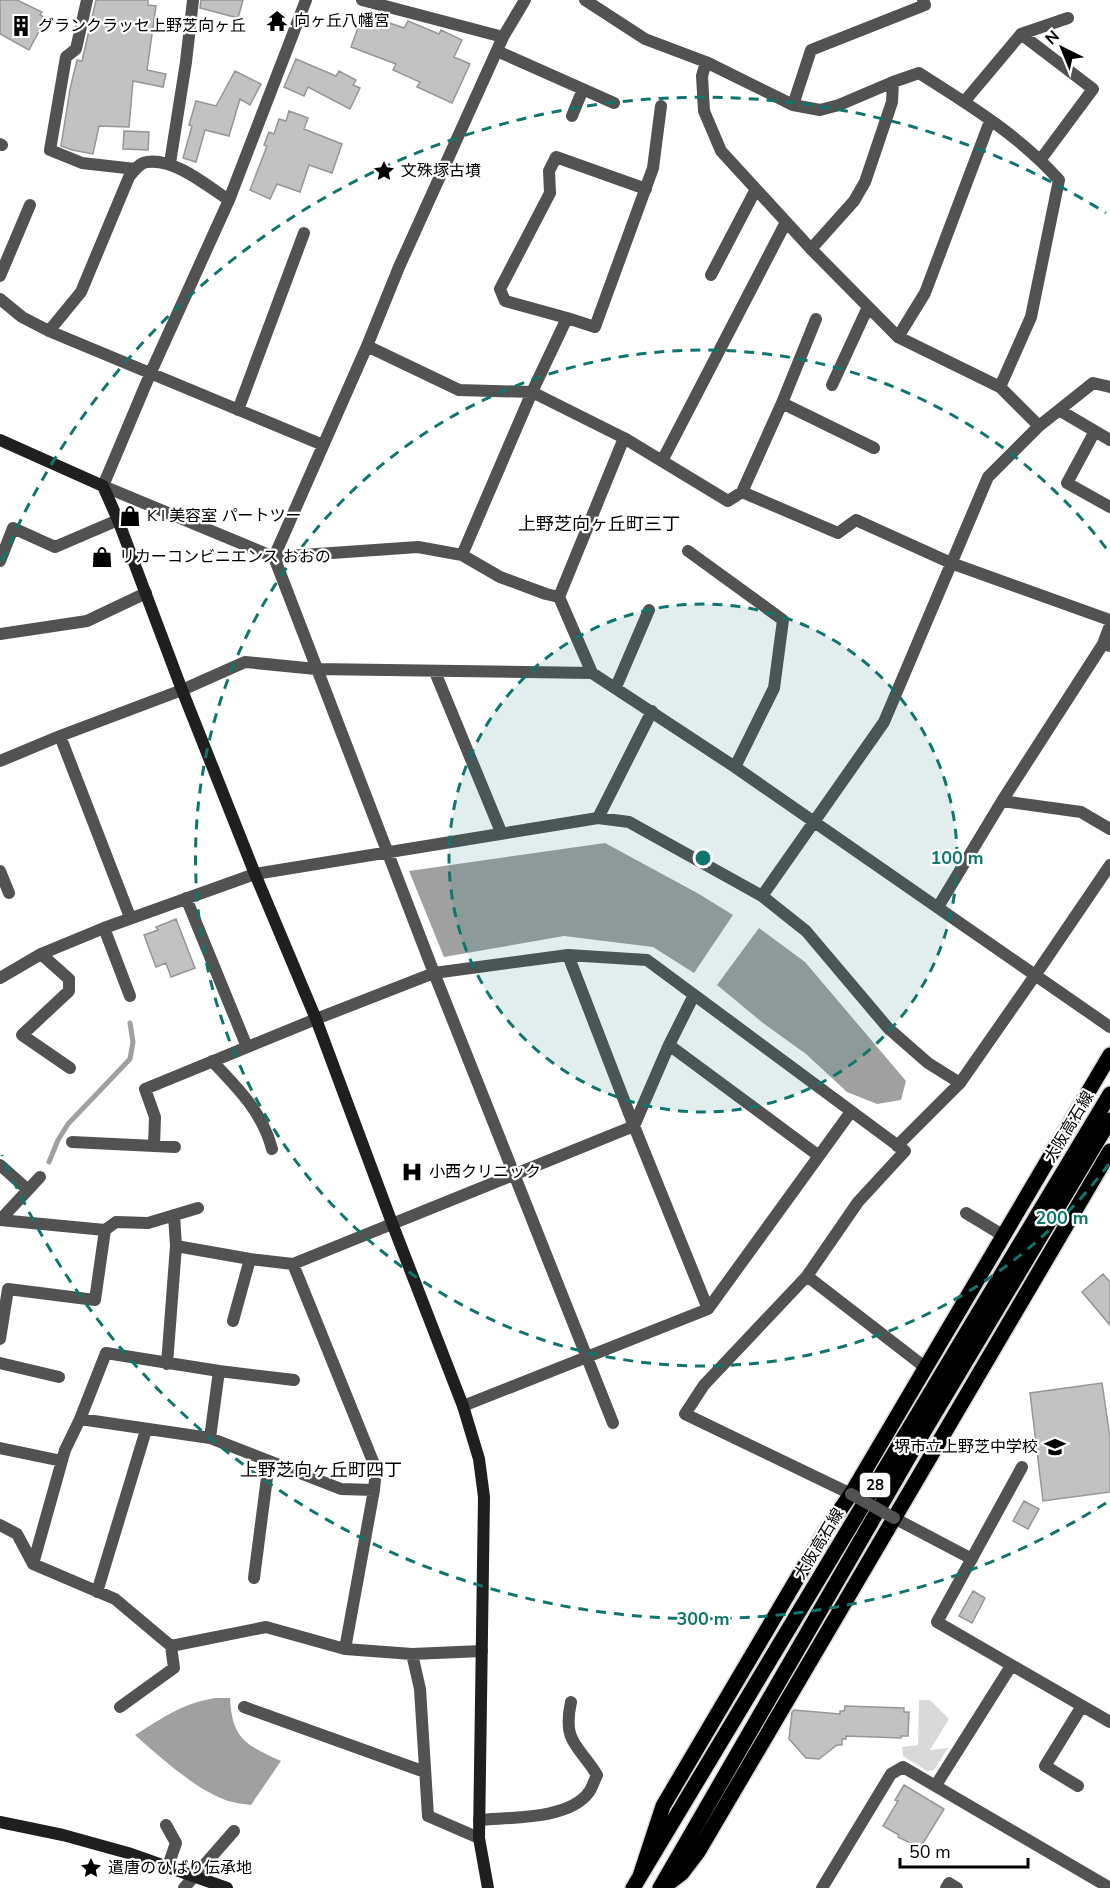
<svg xmlns="http://www.w3.org/2000/svg" width="1110" height="1888" viewBox="0 0 1110 1888" font-family="'Nunito Sans','Noto Sans JP',sans-serif">
	<style>
		.green { fill: #d9d9d9 }
		.water { fill: #a0a0a0 }
		.lines { fill: none; stroke-linecap: round; stroke-linejoin: round }
		.stream { stroke: #a0a0a0; stroke-width: 5 }
		.building { fill: #c2c2c2; stroke: #969696; stroke-width: 1.5 }
		.primary-casing { stroke: #dbdbdb; stroke-width: 18 }
		.street { stroke: #525252; stroke-width: 12 }
		.secondary { stroke: #1f1f1f; stroke-width: 12 }
		.primary { stroke: #000; stroke-width: 15 }
		.street-bridge { stroke: #525252; stroke-width: 12 }
		.ring { fill: none; stroke: #0f766e; stroke-width: 3; stroke-dasharray: 10 8 }
		.labels { text-anchor: middle; dominant-baseline: central; stroke-width: 4.5; stroke-linejoin: round; paint-order: stroke }
		.shield { fill: #fff; stroke: #4c4c4c; stroke-width: 1.5 }
		.shield-label { font-size: 15px; font-weight: bold; fill: #000 }
		.poi-label { font-size: 16px; fill: #000; stroke: #fff; text-anchor: start }
		.street-label { font-size: 16px; fill: #000; stroke: #fff }
		.neighbourhood-label { font-size: 18px; fill: #000; stroke: #fff }
		.centre { fill: #0f766e; stroke: #fff; stroke-width: 3 }
		.ring-label { font-size: 18px; text-anchor: middle; font-weight: bold; fill: #0f766e; stroke: #fff; stroke-width: 4.5; stroke-linejoin: round; paint-order: stroke }
	</style>
	<rect width="100%" height="100%" fill="#fff"/>
	<!-- green -->
	<path class="green" d="M 919,1700 L 930,1700 L 949,1719 L 930,1750 L 948,1748 L 934,1770 L 927,1771 L 903,1756 L 902,1747 L 918,1745 Z"/>
	<!-- water -->
	<path class="water" d="M 605,843 L 699,894 L 733,915 L 694,973 L 653,947 L 564,936 L 444,957 L 409,871 Z
		M 759,928 L 805,962 L 906,1081 L 901,1100 L 877,1104 L 847,1092 L 806,1054 L 763,1023 L 717,985 Z
		M 215,1698 L 230,1698 C 232,1739 246,1745 281,1761 L 251,1805 C 244,1804 235,1803 228,1801 C 196,1790 160,1757 135,1735 C 164,1717 181,1704 215,1698 Z"/>
	<g class="lines">
		<!-- stream -->
		<path class="stream" d="M 49,1162 L 58,1140 L 68,1124 L 130,1059 L 133,1042 L 130,1023"/>
	</g>
	<!-- building -->
	<path class="building" d="M 0,0 L 17,0 L 42,12 L 40,15 L 46,18 L 29,50 L 0,34 Z
		M 96,0 L 148,0 L 148,5 L 156,6 L 147,70 L 166,74 L 163,87 L 133,81 L 129,127 L 99,126 L 93,154 L 72,150 L 61,146 L 70,89 L 77,60 L 82,61 Z
		M 201,0 L 243,0 L 238,18 L 200,8 Z
		M 362,17 L 377,23 L 378,19 L 404,28 L 408,21 L 439,34 L 441,30 L 462,40 L 454,57 L 470,64 L 452,103 L 417,87 L 420,82 L 393,70 L 396,64 L 351,47 Z
		M 296,59 L 336,76 L 339,71 L 356,80 L 353,85 L 360,88 L 350,109 L 308,87 L 304,96 L 284,87 Z
		M 235,71 L 261,84 L 250,105 L 240,99 L 229,136 L 205,130 L 196,162 L 183,158 L 192,126 L 189,125 L 196,101 L 216,106 Z
		M 289,111 L 308,118 L 304,129 L 342,144 L 332,173 L 309,165 L 300,192 L 277,184 L 270,199 L 250,190 L 267,146 L 264,145 L 269,132 L 274,134 L 279,119 L 286,121 Z
		M 124,131 L 149,132 L 148,150 L 123,149 Z
		M 176,919 L 195,968 L 171,977 L 166,963 L 156,967 L 144,935 L 158,930 L 156,927 Z
		M 1103,1274 L 1110,1282 L 1110,1325 L 1082,1292 Z
		M 1102,1383 L 1110,1437 L 1110,1492 L 1043,1501 L 1030,1393 Z
		M 1024,1501 L 1039,1509 L 1028,1529 L 1013,1521 Z
		M 973,1591 L 985,1598 L 972,1623 L 959,1616 Z
		M 845,1706 L 904,1708 L 904,1712 L 909,1712 L 908,1736 L 901,1736 L 901,1738 L 846,1736 L 846,1739 L 842,1739 L 842,1745 L 837,1745 L 819,1759 L 806,1758 L 789,1739 L 792,1712 L 794,1710 L 840,1714 L 840,1711 L 844,1711 Z
		M 904,1785 L 944,1809 L 920,1848 L 898,1837 L 899,1835 L 883,1826 L 898,1801 L 895,1800 Z"/>
	<g class="lines">
		<defs>
			<path id="primary" d="M 640,1876 L 663,1806 L 824,1533 L 851,1494 L 1110,1055
				M 665,1886 L 682,1873 L 698,1852 L 1110,1151
				M 633,1888 L 1110,1094
				M 660,1888 L 914,1448 L 1110,1120"/>
		</defs>
		<!-- primary casing -->
		<use href="#primary" class="primary-casing"/>
		<!-- street -->
		<path class="street" d="M 87,0 L 76,49 L 66,57 L 50,150 L 82,163 L 135,169
			M 306,0 L 229,200 L 151,372 L 103,486 L 274,557 L 418,547 L 462,555 L 500,577 L 546,594 L 559,597
			M 362,0 L 503,37
			M 525,0 L 503,37 L 399,267 L 367,346 L 274,557 L 434,973 L 613,1423
			M 585,0 L 645,39 L 706,62 L 793,105 L 820,110 L 839,105 L 893,82 L 919,73 C 968,104 1020,136 1059,180 L 1031,317 L 1000,387
			M 1021,34 L 1093,89 L 1041,159
			M 497,51 L 614,103
			M 706,62 L 702,76 L 704,111 L 721,151 L 811,249 L 898,337 L 1000,387 L 1039,426
			M 964,102 L 1021,34 L 1068,18
			M 793,105 L 811,50 L 925,5 L 923,0
			M 572,116 L 583,89
			M 0,144 L 2,145
			M 170,163 L 186,62 L 193,0
			M 811,249 L 854,201 L 865,182 L 892,102 L 893,82
			M 711,275 L 756,189
			M 0,276 L 30,205
			M 0,299 L 22,317 L 49,331 L 323,445
			M 567,318 L 505,301 L 500,289 L 550,193 L 549,171 L 556,157 L 646,189
			M 49,331 L 81,292 L 129,177 C 134,171 139,163 147,162 C 175,158 207,186 229,200
			M 898,337 L 925,293 L 990,121
			M 367,346 L 459,390 L 532,392 L 624,438 L 728,501 L 742,492 L 782,403 L 816,319
			M 832,385 L 868,307
			M 782,403 L 874,448
			M 238,410 L 304,233
			M 1059,410 L 1110,440
			M 1095,431 L 1067,483 L 1110,507
			M 624,438 L 559,597 L 592,673 L 735,767 L 1110,1027
			M 662,461 L 786,222
			M 742,492 L 838,533 L 856,520 L 951,563 L 1110,620
			M 688,551 L 783,620 L 774,688 L 735,767
			M 462,555 L 532,392 L 567,318 L 595,327 L 653,168 L 661,106
			M 0,561 L 13,528 L 55,547 L 118,520
			M 0,634 L 87,621 L 146,593
			M 1103,644 L 1110,625
			M 1110,646 L 1103,644 L 1002,801 L 1081,812 L 1110,829
			M 435,672 L 501,832
			M 616,687 L 649,610
			M 60,736 L 130,917
			M 0,761 L 60,736 L 182,690 L 245,662 L 316,669 L 592,673
			M 598,818 L 652,711
			M 0,871 L 9,893
			M 762,896 L 884,722 L 988,477 L 1039,426 L 1093,383 L 1110,387
			M 186,898 L 247,1047
			M 938,907 L 1002,801
			M 104,928 L 130,996
			M 41,954 L 69,979 L 69,991 L 22,1035 L 70,1068
			M 568,955 L 634,1126 L 708,1309
			M 0,978 L 41,954 L 104,928 L 255,874 L 598,818 L 629,822 L 762,896 L 806,931 L 888,1028 L 928,1063 L 960,1083
			M 669,1045 L 819,1156
			M 212,1061 C 237,1087 263,1113 272,1149
			M 72,1142 L 175,1147
			M 154,1146 L 155,1117 L 145,1089 L 316,1019 L 434,973 L 568,955 L 647,960 L 905,1151 L 858,1202 L 807,1276 L 704,1385 L 685,1414 L 851,1494
			M 897,1146 L 960,1083 L 1036,974 L 1110,865
			M 0,1165 L 28,1190
			M 966,1213 L 1004,1236
			M 174,1215 L 176,1246
			M 2,1218 L 40,1177
			M 0,1220 L 105,1230 L 95,1300 L 8,1289 L 0,1339
			M 105,1230 L 116,1222 L 148,1223 L 198,1208
			M 807,1276 L 926,1368
			M 233,1321 L 250,1259
			M 0,1363 L 59,1377
			M 167,1364 L 176,1246 L 250,1259 L 293,1264
			M 219,1371 L 294,1380
			M 463,1406 L 708,1309 L 850,1113
			M 80,1419 L 106,1353 L 219,1371 L 210,1438
			M 0,1448 L 62,1461
			M 1022,1467 L 937,1622 L 1110,1722
			M 894,1518 L 972,1559
			M 0,1525 L 17,1534 L 33,1564 L 115,1599 L 171,1646 L 266,1627 L 345,1649 L 412,1654 L 482,1651
			M 33,1564 L 65,1450 L 80,1419 L 210,1438 L 341,1489 L 374,1490
			M 254,1578 L 269,1462
			M 97,1592 L 146,1430
			M 345,1649 L 374,1490 L 376,1469 L 293,1264 L 634,1126 L 669,1045 L 694,995
			M 412,1654 L 420,1689 L 428,1816 L 479,1838
			M 120,1707 L 174,1668 L 171,1646
			M 244,1707 L 425,1772
			M 936,1785 L 1011,1666
			M 1078,1786 L 1045,1766 L 1082,1706
			M 479,1820 C 510,1817 569,1820 589,1792 C 592,1788 594,1781 597,1775 C 579,1745 562,1743 571,1702
			M 166,1825 L 176,1843 L 168,1866
			M 184,1888 L 234,1831
			M 822,1888 L 891,1774 L 903,1767 L 1110,1888
			M 946,1888 L 949,1883 L 957,1888"/>
		<!-- secondary -->
		<path class="secondary" d="M 0,440 L 103,486 L 118,520 L 182,690 L 255,874 L 316,1019 L 392,1223 L 463,1406 L 479,1459 L 484,1497 L 479,1838 L 488,1888
			M 0,1822 L 63,1835 L 128,1853 L 227,1888"/>
		<!-- primary -->
		<use href="#primary" class="primary"/>
		<!-- street-bridge -->
		<path class="street-bridge" d="M 851,1494 L 894,1518"/>
	</g>
	<!-- distance rings -->
	<circle cx="703" cy="858" r="254" fill="#0f766e" fill-opacity=".12"/>
	<g class="ring">
		<circle cx="703" cy="858" r="254"/>
		<path d="M1109 1164A508 508 0 1 1 1109 552"/>
		<path d="M1106 1503A761 761 0 0 1 2 1155M2 561A761 761 0 0 1 1106 213"/>
	</g>
	<!-- icons -->
	<defs>
		<symbol id="temple-bare" viewBox="-9 -9 18 18"><path d="M0-6L5-2H3V0L6.5 2.5H4V6H1.5V3h-3V6H-4V2.5H-6.5L-3 0V-2H-5Z" fill="#000" stroke="#fff" stroke-width="2.5" paint-order="stroke"/></symbol>
		<symbol id="building-bare" viewBox="-9 -9 18 18"><path d="M-4-6H4V6H1V3H-1V6H-4ZM-2.5-4.3h1.7v1.8h-1.7ZM.8-4.3h1.7v1.8H.8ZM-2.5-1h1.7V.8h-1.7ZM.8-1h1.7V.8H.8Z" fill="#000" stroke="#fff" stroke-width="2.5" paint-order="stroke"/></symbol>
		<symbol id="sight-bare" viewBox="-9 -9 18 18"><path d="M0-6L1.8-2.2L6-1.7L2.9 1.2L3.7 5.4L0 3.3L-3.7 5.4L-2.9 1.2L-6-1.7L-1.8-2.2Z" fill="#000" stroke="#fff" stroke-width="2.5" paint-order="stroke"/></symbol>
		<symbol id="shop-bare" viewBox="-9 -9 18 18"><path d="M-5-2.5h2.3a2.7 3.5 0 0 1 5.4 0H5L5.5 6h-11ZM-1.5-2.5h3a1.5 2.3 0 0 0-3 0Z" fill="#000" stroke="#fff" stroke-width="2.5" paint-order="stroke"/></symbol>
		<symbol id="hospital-bare" viewBox="-9 -9 18 18"><path d="M-5-5h3v3.5h4V-5h3V5h-3V1.5h-4V5h-3Z" fill="#000" stroke="#fff" stroke-width="2.5" paint-order="stroke"/></symbol>
		<symbol id="school-bare" viewBox="-9 -9 18 18"><path d="M0-5L7-2L0 1L-7-2ZM-4 1L0 2.5L4 1V4Q0 6-4 4Z" fill="#000" stroke="#fff" stroke-width="2.5" paint-order="stroke"/></symbol>
	</defs>
	<g fill-rule="evenodd">
		<use href="#temple-bare" x="262" y="6" width="30" height="30"/>
		<use href="#building-bare" x="6" y="11" width="30" height="30"/>
		<use href="#sight-bare" x="369" y="156" width="30" height="30"/>
		<use href="#shop-bare" x="115" y="501" width="30" height="30"/>
		<use href="#shop-bare" x="87" y="542" width="30" height="30"/>
		<use href="#hospital-bare" x="397" y="1157" width="30" height="30"/>
		<use href="#school-bare" x="1040" y="1432" width="30" height="30"/>
		<use href="#sight-bare" x="76" y="1853" width="30" height="30"/>
	</g>
	<g class="labels">
		<!-- shield labels -->
		<rect class="shield" x="860" y="1473" width="30" height="24" rx="4.5"/>
		<g class="shield-label">
			<text x="875" y="1485">28</text>
		</g>
		<!-- poi labels -->
		<g class="poi-label">
			<text x="294" y="21">向ヶ丘八幡宮</text>
			<text x="38" y="26">グランクラッセ上野芝向ヶ丘</text>
			<text x="401" y="171">文殊塚古墳</text>
			<text x="147" y="516">K I 美容室 パートツー</text>
			<text x="119" y="557">リカーコンビニエンス おおの</text>
			<text x="429" y="1172">小西クリニック</text>
			<text x="1038" y="1447" text-anchor="end">堺市立上野芝中学校</text>
			<text x="108" y="1868">遣唐のひばり伝承地</text>
		</g>
		<!-- street labels -->
		<g class="street-label">
			<text transform="translate(1069 1127) rotate(-59)">大阪高石線</text>
			<text transform="translate(819 1544) rotate(-59)">大阪高石線</text>
		</g>
		<!-- neighbourhood labels -->
		<g class="neighbourhood-label">
			<text x="599" y="524">上野芝向ヶ丘町三丁</text>
			<text x="321" y="1470">上野芝向ヶ丘町四丁</text>
		</g>
	</g>
	<circle cx="703" cy="858" r="9" class="centre"/>
	<g class="ring-label">
		<text x="957" y="864">100 m</text>
		<text x="1062" y="1224">200 m</text>
		<text x="703" y="1625">300 m</text>
	</g>
	<!-- north arrow -->
	<g transform="translate(1062 48) rotate(317)" stroke="#ffffff" stroke-width="4.5" paint-order="stroke">
	<path d="M0-4.5L10 22L0 15L-10 22Z" fill="#000000"/>
	<text y="-9" font-size="16" font-weight="bold" text-anchor="middle" fill="#000000">N</text>
	</g>
	<!-- scale -->
	<path d="M900 1858v9h128v-9" fill="none" stroke="#000000" stroke-width="3"/>
	<text x="909" y="1858" font-size="18" fill="#000000" stroke="#ffffff" stroke-width="4.5" paint-order="stroke">50 m</text>
</svg>
